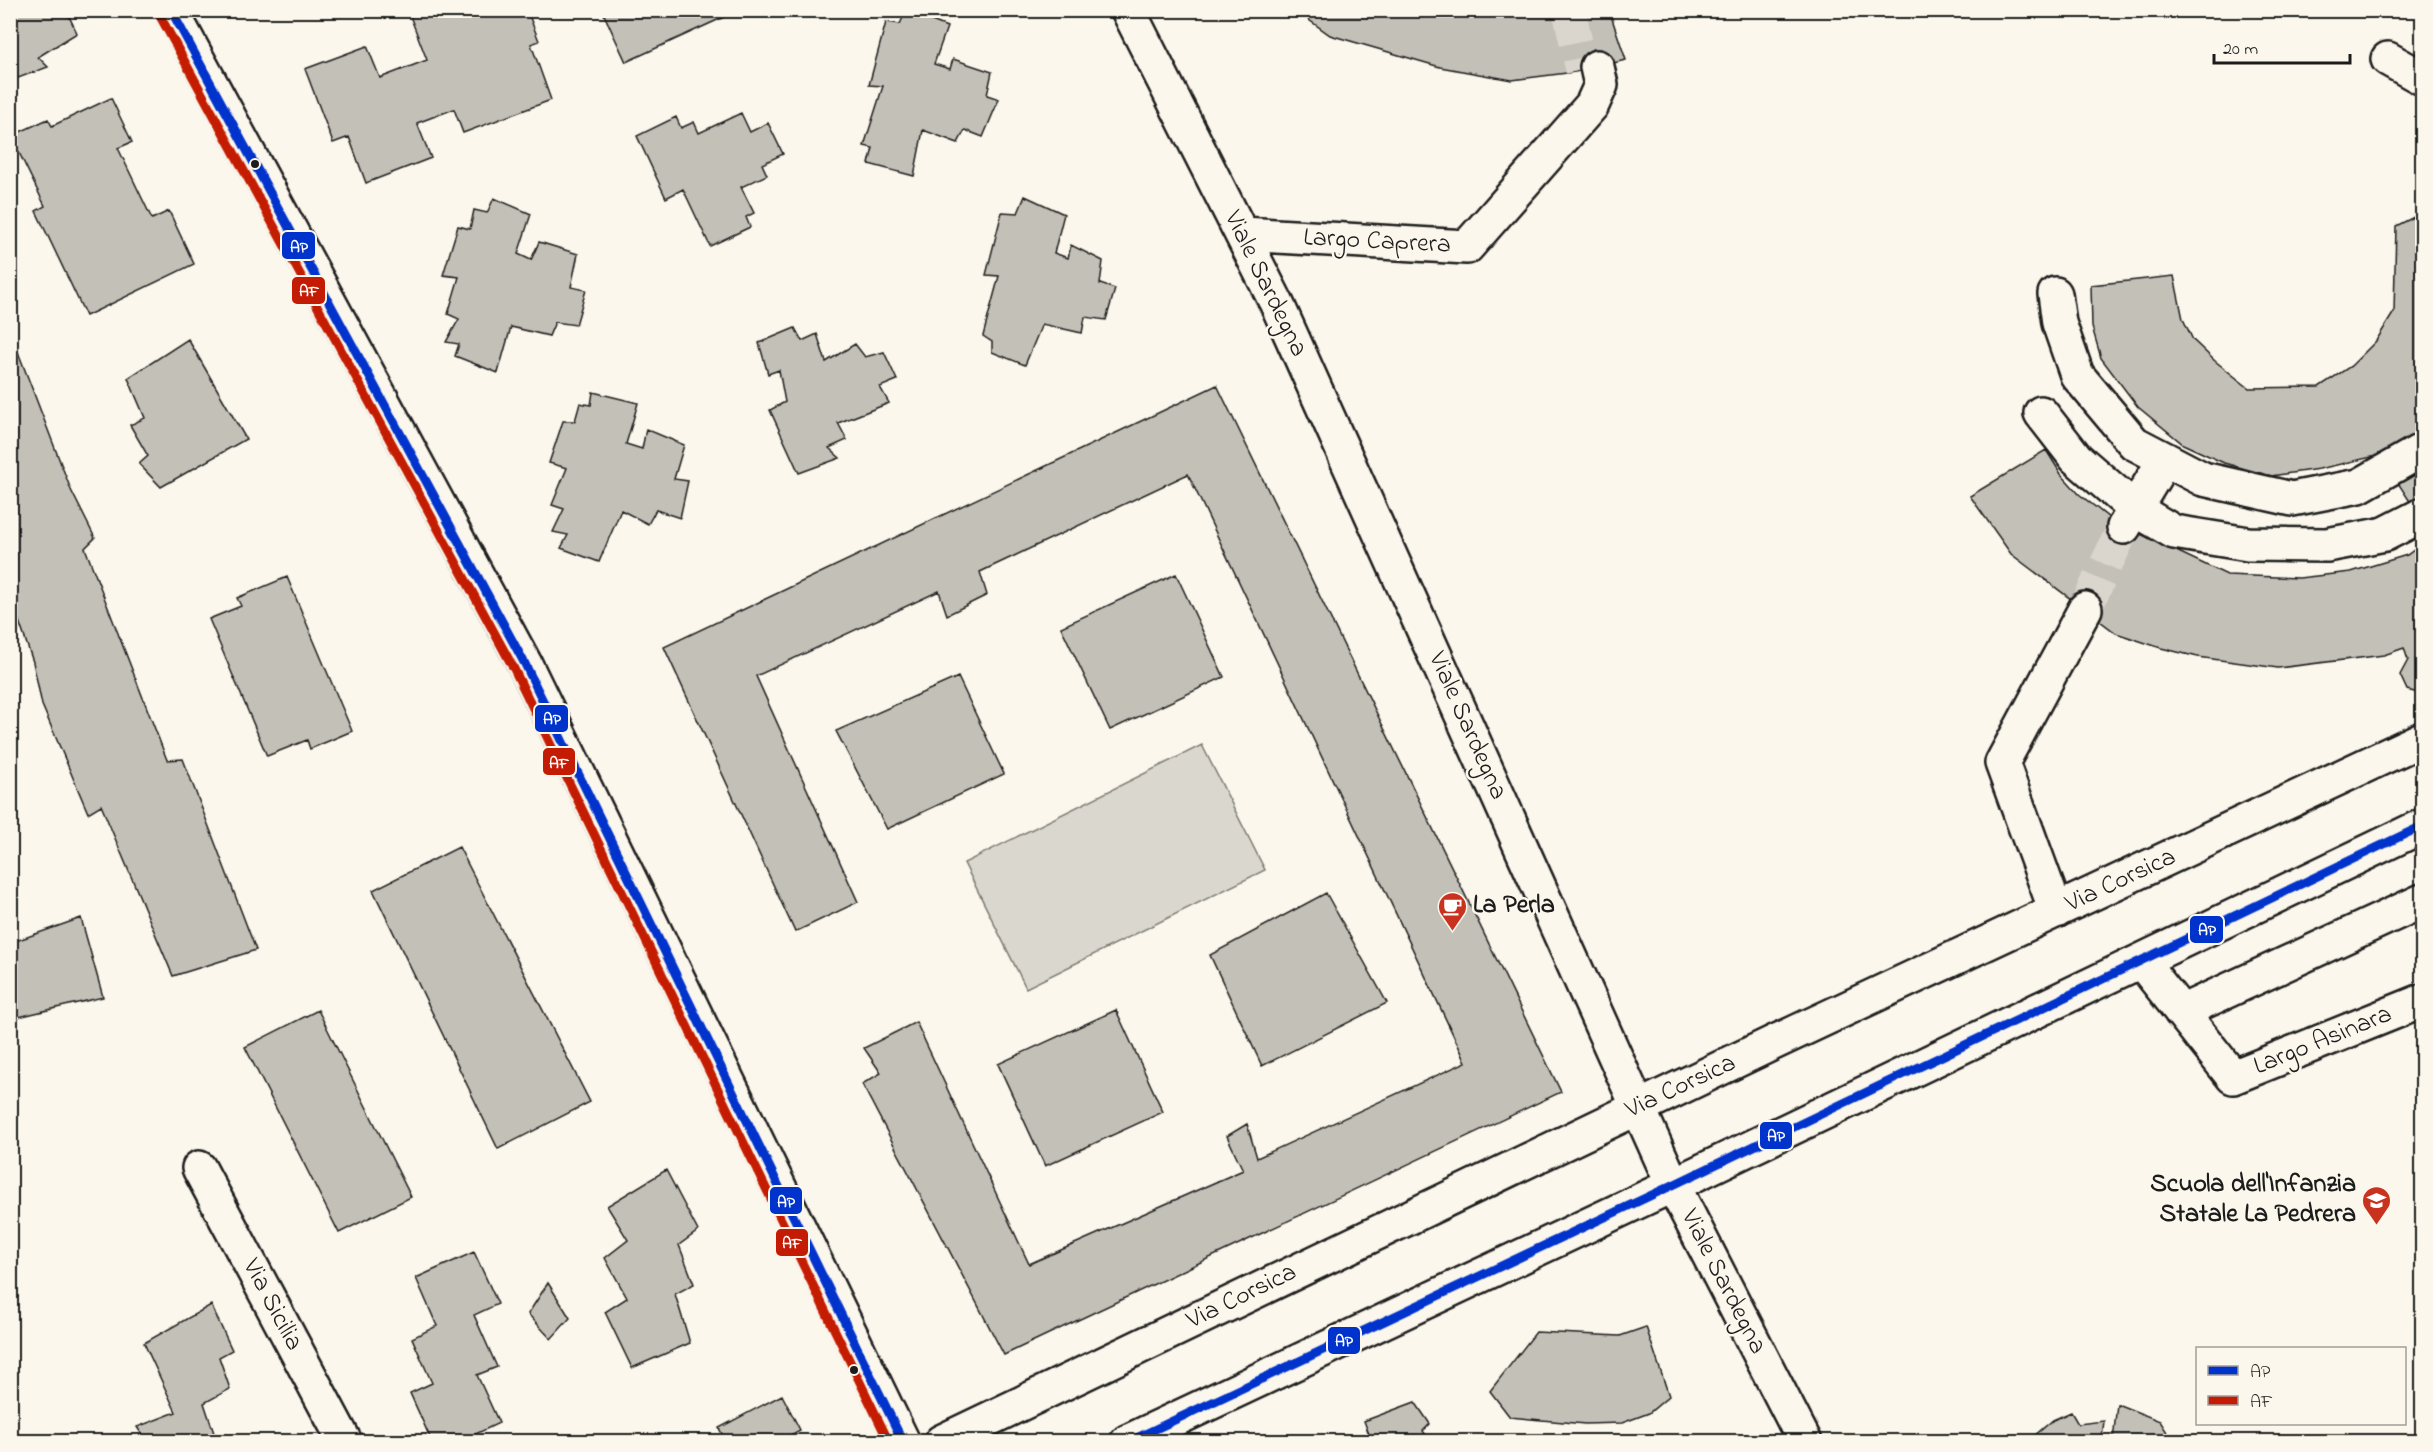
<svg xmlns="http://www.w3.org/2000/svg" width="2433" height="1452" viewBox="0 0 2433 1452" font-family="'Indie Flower',sans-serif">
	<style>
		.green { fill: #dad7ce; stroke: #7b7a75; stroke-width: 1.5 }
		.building { fill: #c3c0b8; stroke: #1c1c1c; stroke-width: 1.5 }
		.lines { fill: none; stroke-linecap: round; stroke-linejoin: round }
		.minor-tunnel { stroke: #dad6cd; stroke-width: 33; stroke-dasharray: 33 16; stroke-linecap: butt }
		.minor-casing { stroke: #1c1c1c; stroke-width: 38 }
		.minor { stroke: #fbf7ec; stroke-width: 33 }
		.bus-1-casing { stroke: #fbf7ec; stroke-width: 14 }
		.bus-2-casing { stroke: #fbf7ec; stroke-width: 14 }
		.bus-1 { stroke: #03c; stroke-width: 9 }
		.bus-2 { stroke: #c41b04; stroke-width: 9 }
		.bus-dot { fill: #1c1c1c; stroke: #fbf7ec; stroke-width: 2 }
		.labels { text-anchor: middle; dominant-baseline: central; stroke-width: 5; stroke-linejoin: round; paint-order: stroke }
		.street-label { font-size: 26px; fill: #1c1c1c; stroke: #fbf7ec }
		.poi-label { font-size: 26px; font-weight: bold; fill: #1c1c1c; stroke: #fbf7ec; text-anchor: start }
		.line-badge { stroke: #fbf7ec; stroke-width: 2 }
		.badge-label { font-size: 16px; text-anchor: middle; font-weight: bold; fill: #fff }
	</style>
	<rect width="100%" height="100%" fill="#fbf7ec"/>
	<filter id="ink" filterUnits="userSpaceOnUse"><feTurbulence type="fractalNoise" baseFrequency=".0167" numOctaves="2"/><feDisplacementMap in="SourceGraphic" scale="12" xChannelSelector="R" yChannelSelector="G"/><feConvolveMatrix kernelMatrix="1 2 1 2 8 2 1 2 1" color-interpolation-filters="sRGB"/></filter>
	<g filter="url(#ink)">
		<!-- green -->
		<path class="green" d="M 1202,745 L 1265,870 L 1026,988 L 964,863 Z"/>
		<!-- building -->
		<path class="building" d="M 10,10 L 66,10 L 77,33 L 38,57 L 48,67 L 10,81 Z
			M 424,10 L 527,10 L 539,41 L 531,44 L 551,100 L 463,133 L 454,109 L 417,123 L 431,158 L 366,183 L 349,137 L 333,143 L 305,69 L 367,46 L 380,78 L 427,60 L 410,16 Z
			M 602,10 L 721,10 L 724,17 L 626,62 Z
			M 1295,10 L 1609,10 L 1626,60 L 1575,72 L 1512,80 L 1440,67 L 1330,35 Z
			M 906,11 L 947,27 L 934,64 L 950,69 L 953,59 L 992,72 L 987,95 L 999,99 L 983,137 L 965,130 L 958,143 L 923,130 L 914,176 L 869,164 L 873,148 L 864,146 L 883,86 L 869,85 L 886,22 L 900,24 Z
			M 111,98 L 132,142 L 118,148 L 152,219 L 169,211 L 194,264 L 86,316 L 36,211 L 45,206 L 11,136 L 48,119 L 52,126 Z
			M 741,113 L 750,132 L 768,123 L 783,154 L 762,164 L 767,175 L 741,187 L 754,213 L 746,217 L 750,227 L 710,246 L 683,189 L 666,198 L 637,136 L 676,117 L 681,128 L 694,122 L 699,133 Z
			M 1025,196 L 1064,214 L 1054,253 L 1068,258 L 1071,245 L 1103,261 L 1100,284 L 1115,289 L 1106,320 L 1085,317 L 1082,333 L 1042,324 L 1025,365 L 992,352 L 992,342 L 983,336 L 999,276 L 986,275 L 1002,212 L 1018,213 Z
			M 494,198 L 531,214 L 518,254 L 531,260 L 539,242 L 578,254 L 571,287 L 586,290 L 576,325 L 555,322 L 549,336 L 511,327 L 498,373 L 455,356 L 459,344 L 446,342 L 459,319 L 448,314 L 459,277 L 443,275 L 458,226 L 470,229 L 474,210 L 487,213 Z
			M 2422,213 L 2422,520 L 2380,455 L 2319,469 L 2271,476 L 2224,463 L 2183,444 L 2138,407 L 2101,358 L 2092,327 L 2091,285 L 2174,276 L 2183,319 L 2193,340 L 2215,361 L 2249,388 L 2319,387 L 2351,366 L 2376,341 L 2394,312 L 2396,226 Z
			M 795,328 L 802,341 L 817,334 L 826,362 L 855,344 L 865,357 L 884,352 L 897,380 L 880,387 L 889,403 L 838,423 L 847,440 L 829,448 L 840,458 L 799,473 L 770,410 L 785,402 L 779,370 L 768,374 L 759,343 Z
			M 10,331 L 71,490 L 95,538 L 85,548 L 167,760 L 183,759 L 256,950 L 173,976 L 101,805 L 88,813 L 42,705 L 33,662 L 10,595 Z
			M 188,339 L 246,439 L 161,487 L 139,464 L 148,456 L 130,425 L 145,418 L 128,378 Z
			M 1217,385 L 1561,1092 L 1004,1355 L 862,1084 L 881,1073 L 864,1048 L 916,1022 L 1029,1264 L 1243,1170 L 1227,1136 L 1247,1124 L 1257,1158 L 1466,1062 L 1188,474 L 980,572 L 987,595 L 947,615 L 939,591 L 756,676 L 858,902 L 795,932 L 664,647 Z
			M 593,392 L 638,403 L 626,444 L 642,449 L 646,429 L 684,445 L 674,479 L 688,481 L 680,518 L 656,510 L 648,524 L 621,510 L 599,562 L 561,548 L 568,535 L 553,532 L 564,509 L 552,505 L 567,468 L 549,463 L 563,421 L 575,421 L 580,403 L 591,405 Z
			M 2046,450 L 2061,474 L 2079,494 L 2113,521 L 2227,575 L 2299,578 L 2351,572 L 2407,555 L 2422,544 L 2422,636 L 2419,637 L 2422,647 L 2422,694 L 2407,690 L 2400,675 L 2408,660 L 2404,648 L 2384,655 L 2278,668 L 2198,657 L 2161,648 L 2116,633 L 2011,554 L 1970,496 Z
			M 1176,574 L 1224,677 L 1110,730 L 1061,627 Z
			M 287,577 L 352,731 L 310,749 L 307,740 L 267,756 L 209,619 L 241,606 L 237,598 Z
			M 958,677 L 1004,774 L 887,829 L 836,731 Z
			M 459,847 L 590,1102 L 498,1149 L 373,890 Z
			M 1326,893 L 1387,1003 L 1262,1066 L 1210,955 Z
			M 81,918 L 103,997 L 10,1019 L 10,943 Z
			M 318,1010 L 411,1197 L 339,1233 L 245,1047 Z
			M 1116,1010 L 1163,1112 L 1045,1166 L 998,1064 Z
			M 666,1170 L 698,1231 L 679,1245 L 694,1284 L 675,1294 L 690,1343 L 632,1368 L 605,1312 L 627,1298 L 605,1258 L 628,1240 L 607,1206 Z
			M 474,1252 L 498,1304 L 474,1315 L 497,1367 L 477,1375 L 499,1423 L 459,1442 L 432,1442 L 410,1393 L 432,1383 L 412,1338 L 437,1326 L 416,1278 Z
			M 548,1283 L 570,1318 L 551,1339 L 528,1314 Z
			M 211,1305 L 232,1350 L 219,1357 L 230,1389 L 204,1403 L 217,1442 L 147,1442 L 137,1427 L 176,1412 L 144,1343 Z
			M 1646,1327 L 1669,1396 L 1649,1413 L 1622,1423 L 1585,1424 L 1510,1417 L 1490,1391 L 1536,1332 L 1620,1336 Z
			M 782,1395 L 800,1430 L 778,1442 L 726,1442 L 719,1428 Z
			M 1415,1402 L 1430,1424 L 1423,1431 L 1431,1442 L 1372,1442 L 1364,1421 Z
			M 2117,1404 L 2160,1421 L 2173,1442 L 2027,1442 L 2053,1420 L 2071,1412 L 2078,1424 L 2104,1421 L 2102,1437 L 2113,1440 Z"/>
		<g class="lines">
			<!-- minor-tunnel -->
			<path class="minor-tunnel" d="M 1569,10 L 1582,70
				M 2085,609 L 2124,527"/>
			<defs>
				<path id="minor" d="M 171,10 L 525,664 L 903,1442
					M 1128,10 L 1277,304 L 1673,1185 L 1805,1442
					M 2388,59 L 2422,78
					M 1242,234 L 1467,247 L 1592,105 L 1601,85 L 1597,67
					M 2055,294 L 2059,323 L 2077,375 L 2134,443 L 2203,479 L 2292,499 L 2359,486 L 2422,450
					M 2041,413 L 2076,458 L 2135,509 L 2174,532 L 2248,544 L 2327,545 L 2385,534 L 2420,516
					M 2124,527 L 2165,459
					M 2056,911 L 2002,763 L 2085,609
					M 2141,961 L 2233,1077 L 2422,1001
					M 2181,1012 L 2422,901
					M 199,1168 L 345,1442
					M 941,1442 L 1775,1042 L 2422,739
					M 1127,1442 L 1673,1185 L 2422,826"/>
			</defs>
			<!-- minor casing -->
			<use href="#minor" class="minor-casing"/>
			<!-- minor -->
			<use href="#minor" class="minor"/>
			<defs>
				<path id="bus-1" d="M 171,10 L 525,664 L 903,1442
					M 1128,1442 L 1673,1185 L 2422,826"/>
				<path id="bus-2" d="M 160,16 L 514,669 L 889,1442"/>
			</defs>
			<!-- bus-1 casing -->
			<use href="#bus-1" class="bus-1-casing"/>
			<!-- bus-2 casing -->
			<use href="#bus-2" class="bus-2-casing"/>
			<!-- bus-1 -->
			<use href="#bus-1" class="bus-1"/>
			<!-- bus-2 -->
			<use href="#bus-2" class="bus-2"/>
		</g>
	</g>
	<!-- icons -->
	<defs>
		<symbol id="cafe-pin" viewBox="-11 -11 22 30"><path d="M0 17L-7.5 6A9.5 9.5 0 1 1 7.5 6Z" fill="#c8321e" stroke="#fbf7ec"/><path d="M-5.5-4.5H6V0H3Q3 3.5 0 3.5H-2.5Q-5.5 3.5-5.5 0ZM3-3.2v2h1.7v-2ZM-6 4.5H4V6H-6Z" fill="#fff"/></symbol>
		<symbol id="school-pin" viewBox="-11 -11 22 30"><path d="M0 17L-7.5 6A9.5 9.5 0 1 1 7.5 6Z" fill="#c8321e" stroke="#fbf7ec"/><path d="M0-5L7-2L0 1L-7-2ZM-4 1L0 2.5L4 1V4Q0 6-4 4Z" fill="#fff"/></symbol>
	</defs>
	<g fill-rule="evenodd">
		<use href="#cafe-pin" x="1436" y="890" width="33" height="45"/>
		<use href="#school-pin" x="2360" y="1184" width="33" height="45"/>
	</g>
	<!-- markers -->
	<g class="bus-dot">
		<circle cx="255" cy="164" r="5"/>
		<circle cx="854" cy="1370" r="5"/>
	</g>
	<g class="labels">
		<!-- street labels -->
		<g class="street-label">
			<text transform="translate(1377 242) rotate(3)">Largo Caprera</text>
			<text transform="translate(1265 284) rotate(64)">Viale Sardegna</text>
			<text transform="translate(1467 726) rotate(66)">Viale Sardegna</text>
			<text transform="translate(2121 881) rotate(-25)">Via Corsica</text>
			<text transform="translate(2323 1041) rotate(-22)">Largo Asinara</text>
			<text transform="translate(1681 1087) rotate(-25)">Via Corsica</text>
			<text transform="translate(1723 1282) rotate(63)">Viale Sardegna</text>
			<text transform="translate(1242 1297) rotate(-26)">Via Corsica</text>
			<text transform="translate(272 1305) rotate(62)">Via Sicilia</text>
		</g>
		<!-- poi labels -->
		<g class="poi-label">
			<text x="1473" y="906">La Perla</text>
			<text x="2356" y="1185" text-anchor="end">Scuola dell'Infanzia<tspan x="2356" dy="30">Statale La Pedrera</tspan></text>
		</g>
	</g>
	<g class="line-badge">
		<rect x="281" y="231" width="35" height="29" rx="6" fill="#03c"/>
		<rect x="291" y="276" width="35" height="29" rx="6" fill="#c41b04"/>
		<rect x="534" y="704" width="35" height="29" rx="6" fill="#03c"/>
		<rect x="542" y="747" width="34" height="29" rx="6" fill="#c41b04"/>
		<rect x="2189" y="915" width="35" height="29" rx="6" fill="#03c"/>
		<rect x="1759" y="1121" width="34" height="29" rx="6" fill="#03c"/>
		<rect x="769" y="1186" width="34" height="29" rx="6" fill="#03c"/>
		<rect x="775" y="1228" width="34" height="29" rx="6" fill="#c41b04"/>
		<rect x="1327" y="1326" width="34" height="29" rx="6" fill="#03c"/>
	</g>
	<g class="badge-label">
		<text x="299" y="252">AP</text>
		<text x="309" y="296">AF</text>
		<text x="552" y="724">AP</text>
		<text x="559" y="768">AF</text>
		<text x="2207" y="935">AP</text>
		<text x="1776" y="1141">AP</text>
		<text x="786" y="1207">AP</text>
		<text x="792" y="1248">AF</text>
		<text x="1344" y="1346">AP</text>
	</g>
	<!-- margin -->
	<rect width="2433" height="1452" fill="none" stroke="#fbf7ec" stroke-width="36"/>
	<rect x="18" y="18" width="2397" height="1416" fill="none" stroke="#1c1c1c" stroke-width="2" filter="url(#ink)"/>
	<!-- legend -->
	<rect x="2196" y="1347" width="210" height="78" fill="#fbf7ec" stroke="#a29f99" stroke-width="1.5"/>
	<rect x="2208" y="1366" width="30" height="9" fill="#0033cc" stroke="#a29f99" stroke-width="1.5"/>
	<text x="2250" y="1377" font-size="18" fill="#1c1c1c">AP</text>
	<rect x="2208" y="1396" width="30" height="9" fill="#c41b04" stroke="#a29f99" stroke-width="1.5"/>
	<text x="2250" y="1407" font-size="18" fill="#1c1c1c">AF</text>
	<!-- scale -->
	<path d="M2214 54v9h136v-9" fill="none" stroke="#1c1c1c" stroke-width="3"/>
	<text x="2223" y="54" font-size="18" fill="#1c1c1c" stroke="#fbf7ec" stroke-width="4.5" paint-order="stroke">20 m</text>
</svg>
